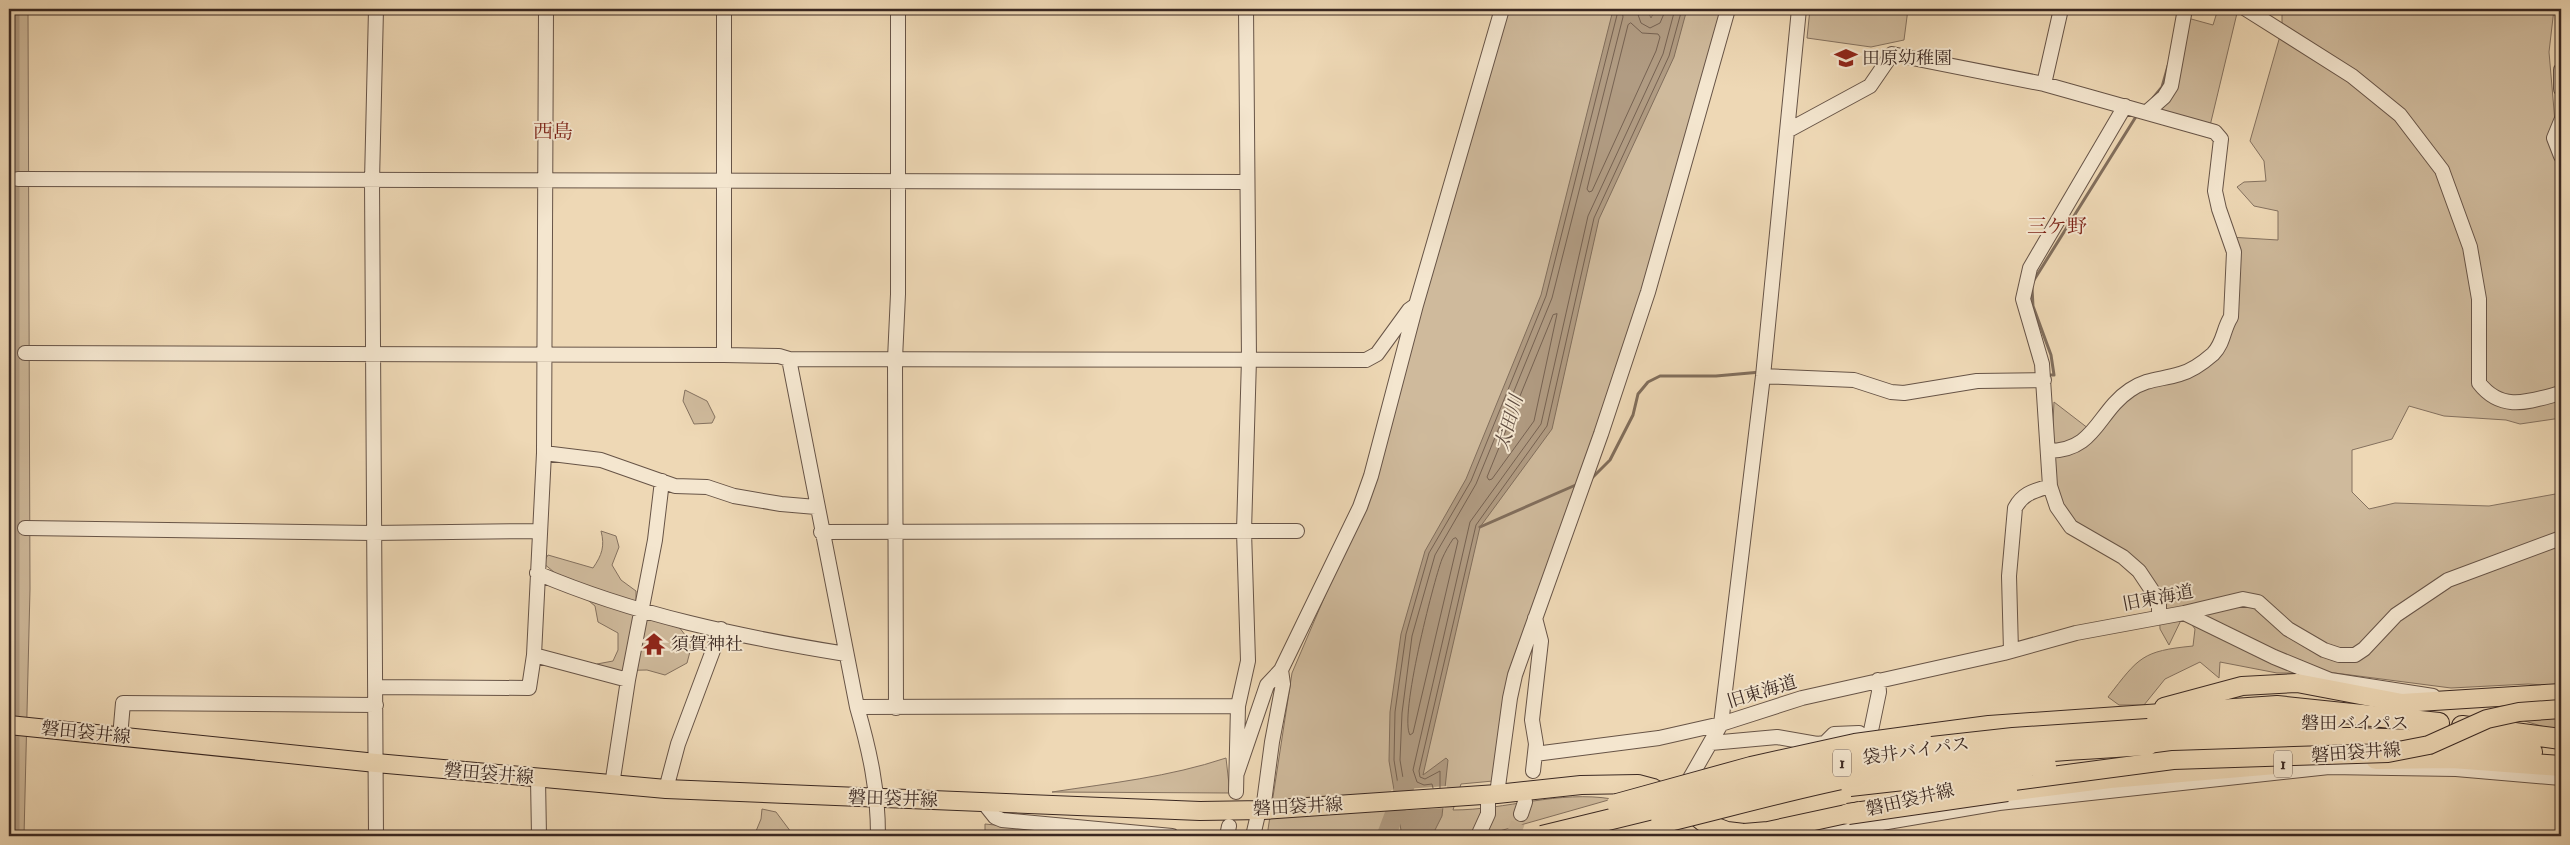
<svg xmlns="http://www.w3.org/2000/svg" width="2570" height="845" viewBox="0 0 2570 845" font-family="'IM FELL Double Pica','Noto Serif JP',serif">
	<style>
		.green { fill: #cfba9c; stroke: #84715f }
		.water { fill: #b19c83; stroke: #816e5c }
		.pier { fill: #eed8b5 }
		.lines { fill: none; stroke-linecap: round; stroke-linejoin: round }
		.shore { stroke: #766252; stroke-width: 1 }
		.stream { stroke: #816e5c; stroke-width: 3 }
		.river { stroke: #b19c83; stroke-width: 19 }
		.minor-tunnel { stroke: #cab598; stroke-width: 14; stroke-dasharray: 14 7; stroke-linecap: butt }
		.minor-casing { stroke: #675447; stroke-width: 16 }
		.major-casing { stroke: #3a2822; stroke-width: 20 }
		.highway-casing { stroke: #3a2822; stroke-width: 22 }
		.minor { stroke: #f4e6cf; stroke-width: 14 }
		.major { stroke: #eed8b5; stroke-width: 18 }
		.highway { stroke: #eed8b5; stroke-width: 20 }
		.major-bridge-casing { stroke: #3a2822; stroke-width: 20; stroke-linecap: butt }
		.highway-bridge-casing { stroke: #3a2822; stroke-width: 22; stroke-linecap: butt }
		.major-bridge { stroke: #eed8b5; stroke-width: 18 }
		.highway-bridge { stroke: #eed8b5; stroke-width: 20 }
		.labels { text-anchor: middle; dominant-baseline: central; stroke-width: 4; stroke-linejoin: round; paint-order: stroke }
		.shield { fill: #f4e6cf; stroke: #726156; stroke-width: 1 }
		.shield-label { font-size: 16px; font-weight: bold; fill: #3a2822 }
		.poi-label { font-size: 18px; fill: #3a2822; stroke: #f4e6cf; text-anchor: start }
		.street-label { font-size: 18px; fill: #3a2822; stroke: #f4e6cf }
		.water-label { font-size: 19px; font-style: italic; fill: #5e4b3f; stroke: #f4e6cf }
		.quarter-label { font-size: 20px; fill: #7a1f14; stroke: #f4e6cf }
	</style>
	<rect width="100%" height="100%" fill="#eed8b5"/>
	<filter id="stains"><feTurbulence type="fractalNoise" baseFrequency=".004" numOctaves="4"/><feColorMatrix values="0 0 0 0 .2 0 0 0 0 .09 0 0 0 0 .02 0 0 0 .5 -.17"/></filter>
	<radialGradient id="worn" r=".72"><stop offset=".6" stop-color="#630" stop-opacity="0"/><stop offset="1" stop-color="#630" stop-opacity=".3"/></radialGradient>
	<!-- green -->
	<path class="green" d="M 9,9 L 28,9 L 30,589 L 24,836 L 9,836 Z
		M 1502,9 L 1729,9 L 1607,416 L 1515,675 L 1493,781 L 1461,784 L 1453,810 C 1506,810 1559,790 1612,799 L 1482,836 L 1267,836 L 1292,673 L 1369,493 Z
		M 1810,9 L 1908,9 L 1904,40 L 1871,47 L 1807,38 Z
		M 2218,9 L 2238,9 L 2209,130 L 2151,109 L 2169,90 L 2184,17 L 2213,25 Z
		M 2282,9 L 2554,9 L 2549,52 L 2557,145 L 2561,158 L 2561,418 L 2520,424 L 2506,420 L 2444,416 L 2409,406 L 2392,439 L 2352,450 L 2352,492 L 2369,509 L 2395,503 L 2489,506 L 2561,493 L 2561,686 L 2528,684 L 2451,688 L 2335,673 L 2277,673 L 2220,662 L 2219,678 L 2200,662 L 2165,679 L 2144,705 L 2119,705 L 2108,697 C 2139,657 2142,651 2193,646 L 2195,629 L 2184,614 L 2169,645 L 2160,629 L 2159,601 L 2104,548 L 2071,527 L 2050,481 L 2054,402 L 2093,432 L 2125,394 L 2202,366 L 2231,317 L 2229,237 L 2278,240 L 2278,211 L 2254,206 L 2237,187 L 2244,182 L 2266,181 L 2264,161 L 2250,141 L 2282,29 Z
		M 685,390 L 707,401 L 715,417 L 712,423 L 694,424 L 683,401 Z
		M 601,531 L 616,536 L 619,547 L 612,565 L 621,580 L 636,591 L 636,602 L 679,627 L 692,644 L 687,663 L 665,675 L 647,670 L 596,671 L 597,664 L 613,661 L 618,650 L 618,633 L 598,622 L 595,606 L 543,563 L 548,555 L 593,568 C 602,555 605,546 601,531 Z
		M 2561,716 L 2561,732 L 2518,719 Z
		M 1226,758 L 1230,793 L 1052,792 C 1111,783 1169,777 1226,758 Z
		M 762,809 L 776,812 L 791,832 L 831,832 L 831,836 L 754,836 L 761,819 Z
		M 985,824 L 1102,836 L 985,836 Z"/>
	<!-- water -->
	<path class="water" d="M 1610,9 L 1647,9 L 1651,18 L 1655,9 L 1687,9 L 1674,57 L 1599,219 L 1552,429 L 1480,527 L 1423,775 L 1446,758 L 1448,760 L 1442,816 L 1432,836 L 1402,836 L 1389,761 L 1390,712 L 1401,634 L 1425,551 L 1466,479 L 1541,295 L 1612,14 Z"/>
	<!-- pier -->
	<path class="pier" d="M 1447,786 L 1445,808 L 1395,811 L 1391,790 Z"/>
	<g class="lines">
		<!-- shore -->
		<path class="shore" d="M 1636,9 L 1641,23 L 1650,28 L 1660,23 L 1666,9
			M 1631,23 L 1642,33 L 1658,34 L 1660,37 L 1656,51 L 1592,191 L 1589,192 L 1587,189 L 1628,25 Z
			M 1557,314 L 1534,421 L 1492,479 L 1489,480 L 1487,477 L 1553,315 Z
			M 1456,538 L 1458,541 L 1413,733 L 1410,735 C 1399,717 1433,583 1442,559 C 1445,552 1449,545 1453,539 Z
			M 1433,788 L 1432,784 L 1424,785 L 1417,782 L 1413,770 L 1470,522 L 1541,424 L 1588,216 L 1663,54 L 1675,9
			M 1440,788 L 1440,771 L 1425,779 L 1420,777 L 1419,771 L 1476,525 L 1547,426 L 1594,218 L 1669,56 L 1682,9
			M 1405,790 L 1400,760 L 1402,713 L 1412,636 L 1435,555 L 1476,484 L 1552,298 L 1623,17 L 1622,9
			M 1399,791 L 1394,760 L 1395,712 L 1406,634 L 1429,553 L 1471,481 L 1546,296 L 1617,15 L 1616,9"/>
		<!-- stream -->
		<path class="stream" d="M 2153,98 L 2162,87 L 2168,66
			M 2034,280 L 2137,115
			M 2032,288 L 2033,306 L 2051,355 L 2054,375 L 2046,375
			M 9,361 L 11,361
			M 1591,479 L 1610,460 L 1633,415 L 1638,394 L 1648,382 L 1660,376 L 1716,376 L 1761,372
			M 1480,527 L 1578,484"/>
		<!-- river -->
		<path class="river" d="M 10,9 L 10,836
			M 1386,836 L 1405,786"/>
		<!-- minor-tunnel -->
		<path class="minor-tunnel" d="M 1513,836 L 1521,814"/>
		<defs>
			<path id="minor" d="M 2246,9 L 2352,76 L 2400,115 L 2442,170 L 2470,247 L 2479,299 L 2479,383 C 2502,413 2530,401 2561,393
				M 2561,70 L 2561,89
				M 2044,84 L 2061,9
				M 2125,106 L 2030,268 L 2023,299 L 2042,364 L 2050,486 L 2057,507 L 2071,527 L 2123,557 L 2139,571 L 2159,601 L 2159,617
				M 2147,112 L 2164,97 L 2171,86 L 2185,9
				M 2561,121 L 2554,138 L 2561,156
				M 1787,131 L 1870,86 L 1892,54 L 2044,84 L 2215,132 L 2221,139 L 2215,191 L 2219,209 L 2234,252 L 2231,317 C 2223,329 2224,343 2213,354 C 2205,361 2191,371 2180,374 C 2161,380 2148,378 2130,390 C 2097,412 2096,451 2048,451
				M 18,179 L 1247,182
				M 25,353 L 724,355 L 779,356 L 789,359 L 1366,360 L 1377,354 L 1409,310 L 1416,305
				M 724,355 L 724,9
				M 789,359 L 857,707 C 870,752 878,789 878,836
				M 1763,376 L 1854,380 L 1891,392 L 1904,393 L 1977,381 L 2044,380
				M 544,453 L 601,460 L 675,486 L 707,487 L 734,496 L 781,504 L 816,507
				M 25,528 L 372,533 L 539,531
				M 821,532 L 1297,531
				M 537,573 C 635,615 741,637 846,654
				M 2184,613 L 2274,657 L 2330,680 L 2433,696
				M 2011,651 L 2009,576 L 2015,508 C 2023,493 2034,491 2050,486
				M 534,655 L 628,680
				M 376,687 L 529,688 L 534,655 L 544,453 L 546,9
				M 857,707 L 1238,706
				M 896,708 L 895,359 L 898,294 L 898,9
				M 120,737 L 123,703 L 376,705
				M 1711,743 L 1777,737 L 1817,744 L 1825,743 L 1834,734 L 1859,733 L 1867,748
				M 1867,750 L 1879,692 L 1878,680
				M 1535,754 L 1659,738 L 1721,724 L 1802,698 L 2004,653 L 2076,633 L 2184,613 L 2243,599 L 2258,602 L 2288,629 L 2324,650 L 2339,655 L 2355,655 L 2364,649 L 2396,615 L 2448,580 L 2561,538
				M 1533,771 L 1536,744 L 1532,720 L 1541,641 L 1535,618
				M 1237,773 L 1267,685 L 1281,670 L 1360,507 L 1371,476 L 1416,305 L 1502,9
				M 538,779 L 539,836
				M 612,785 L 628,680 L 655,540 L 662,481
				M 1685,787 L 1721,724 L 1763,376 L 1799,9
				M 666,789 L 678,744 L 721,629
				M 1236,792 L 1238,706 L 1248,661 L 1244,531 L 1249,359 L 1246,9
				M 1497,794 L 1510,698 L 1515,675 L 1601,434 L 1648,292 L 1728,9
				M 983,802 L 995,817 L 1002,820 L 1172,836
				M 1263,810 L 1272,742 L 1283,684 L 1281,670
				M 1521,814 L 1525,802
				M 1665,828 L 1670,836
				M 376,836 L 372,181 L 376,9
				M 1227,836 L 1229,826
				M 1253,836 L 1259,810
				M 1478,836 L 1488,814 L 1488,795
				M 1811,836 L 1846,829
				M 1843,836 L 1846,829 L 1999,803 L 2329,767 L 2456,769 L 2561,778"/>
			<path id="major" d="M 2164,707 L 2242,686 L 2297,683 L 2402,703 L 2561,693
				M 9,725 L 376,763 L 666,789 L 1200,811 L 1263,810 L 1497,794 L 1581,785 L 1638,784 L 1653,788 L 1677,801 L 1703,822 L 1727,831 L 1744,833"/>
			<path id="highway" d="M 2462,726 L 2561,739
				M 2148,729 L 2330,722
				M 1921,735 L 1989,726 L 2277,706 L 2439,723
				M 2148,745 C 2218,742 2288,737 2358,738 C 2416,739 2474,744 2532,752
				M 2376,759 L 2452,758 L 2561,766
				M 2007,791 L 2110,778 L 2275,764
				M 1602,836 L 1661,823"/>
		</defs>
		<!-- minor casing -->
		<use href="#minor" class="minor-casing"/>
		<!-- major casing -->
		<use href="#major" class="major-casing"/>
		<!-- highway casing -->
		<use href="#highway" class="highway-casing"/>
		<!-- minor -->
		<use href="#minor" class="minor"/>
		<!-- major -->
		<use href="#major" class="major"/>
		<!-- highway -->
		<use href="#highway" class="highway"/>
		<defs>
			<path id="major-bridge" d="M 1850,787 L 2047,765
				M 1907,798 L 1930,792 L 2173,760 L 2388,753 L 2429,745 L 2487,719 L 2519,712 L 2561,709
				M 1744,833 L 1768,831 L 1860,811"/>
			<path id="highway-bridge" d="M 1617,804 L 1751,767 L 1855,744 L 1921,735
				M 1848,814 L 2007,791
				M 1661,823 C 1728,807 1794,788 1861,775 C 1955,755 2052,751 2148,745
				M 1542,836 L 1858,759 L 1923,748 L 2013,738 L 2148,729"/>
		</defs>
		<!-- major-bridge casing -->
		<use href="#major-bridge" class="major-bridge-casing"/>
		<!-- highway-bridge casing -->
		<use href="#highway-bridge" class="highway-bridge-casing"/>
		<!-- major-bridge -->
		<use href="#major-bridge" class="major-bridge"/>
		<!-- highway-bridge -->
		<use href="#highway-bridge" class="highway-bridge"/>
	</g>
	<!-- icons -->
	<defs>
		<symbol id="school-bare" viewBox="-9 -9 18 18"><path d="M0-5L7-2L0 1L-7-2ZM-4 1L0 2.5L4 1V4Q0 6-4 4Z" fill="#8f2418" stroke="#f4e6cf" stroke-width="2.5" paint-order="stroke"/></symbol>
		<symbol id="temple-bare" viewBox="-9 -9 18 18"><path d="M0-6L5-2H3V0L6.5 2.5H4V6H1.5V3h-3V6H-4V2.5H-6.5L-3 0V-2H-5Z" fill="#8f2418" stroke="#f4e6cf" stroke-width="2.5" paint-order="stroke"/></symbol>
	</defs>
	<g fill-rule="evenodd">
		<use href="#school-bare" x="1830" y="42" width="32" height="32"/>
		<use href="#temple-bare" x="638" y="628" width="32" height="32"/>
	</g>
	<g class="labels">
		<!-- shield labels -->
		<g class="shield">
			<rect x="1833" y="749.5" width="18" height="27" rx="4"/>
			<rect x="2274" y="750.5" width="18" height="27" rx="4"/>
		</g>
		<g class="shield-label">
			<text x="1842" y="763">1</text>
			<text x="2283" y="764">1</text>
		</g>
		<!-- poi labels -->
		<g class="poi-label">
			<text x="1862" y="58">田原幼稚園</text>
			<text x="671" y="644">須賀神社</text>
		</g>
		<!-- street labels -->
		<g class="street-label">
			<text transform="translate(2158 598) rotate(-11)">旧東海道</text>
			<text transform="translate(1762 692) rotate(-17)">旧東海道</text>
			<text x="2355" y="723">磐田バイパス</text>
			<text transform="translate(86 733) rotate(6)">磐田袋井線</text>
			<text transform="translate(1916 751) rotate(-8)">袋井バイパス</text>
			<text transform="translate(2356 753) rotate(-4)">磐田袋井線</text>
			<text transform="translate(489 774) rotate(5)">磐田袋井線</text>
			<text transform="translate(893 799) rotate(2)">磐田袋井線</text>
			<text transform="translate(1910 800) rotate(-13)">磐田袋井線</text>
			<text transform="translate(1298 807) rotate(-3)">磐田袋井線</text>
		</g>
		<!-- water labels -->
		<g class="water-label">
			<text transform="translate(1509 423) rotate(-74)">太田川</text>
		</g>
		<!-- quarter labels -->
		<g class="quarter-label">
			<text x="553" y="131">西島</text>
			<text x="2057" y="226">三ケ野</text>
		</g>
	</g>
	<!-- margin -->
	<rect width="2570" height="845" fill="none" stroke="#eed8b5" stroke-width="30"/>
	<rect x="10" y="10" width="2550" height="825" fill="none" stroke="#3a2822" stroke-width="2.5"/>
	<rect x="15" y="15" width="2540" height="815" fill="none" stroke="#3a2822"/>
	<rect width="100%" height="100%" filter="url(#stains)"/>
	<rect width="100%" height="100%" fill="url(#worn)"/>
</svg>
